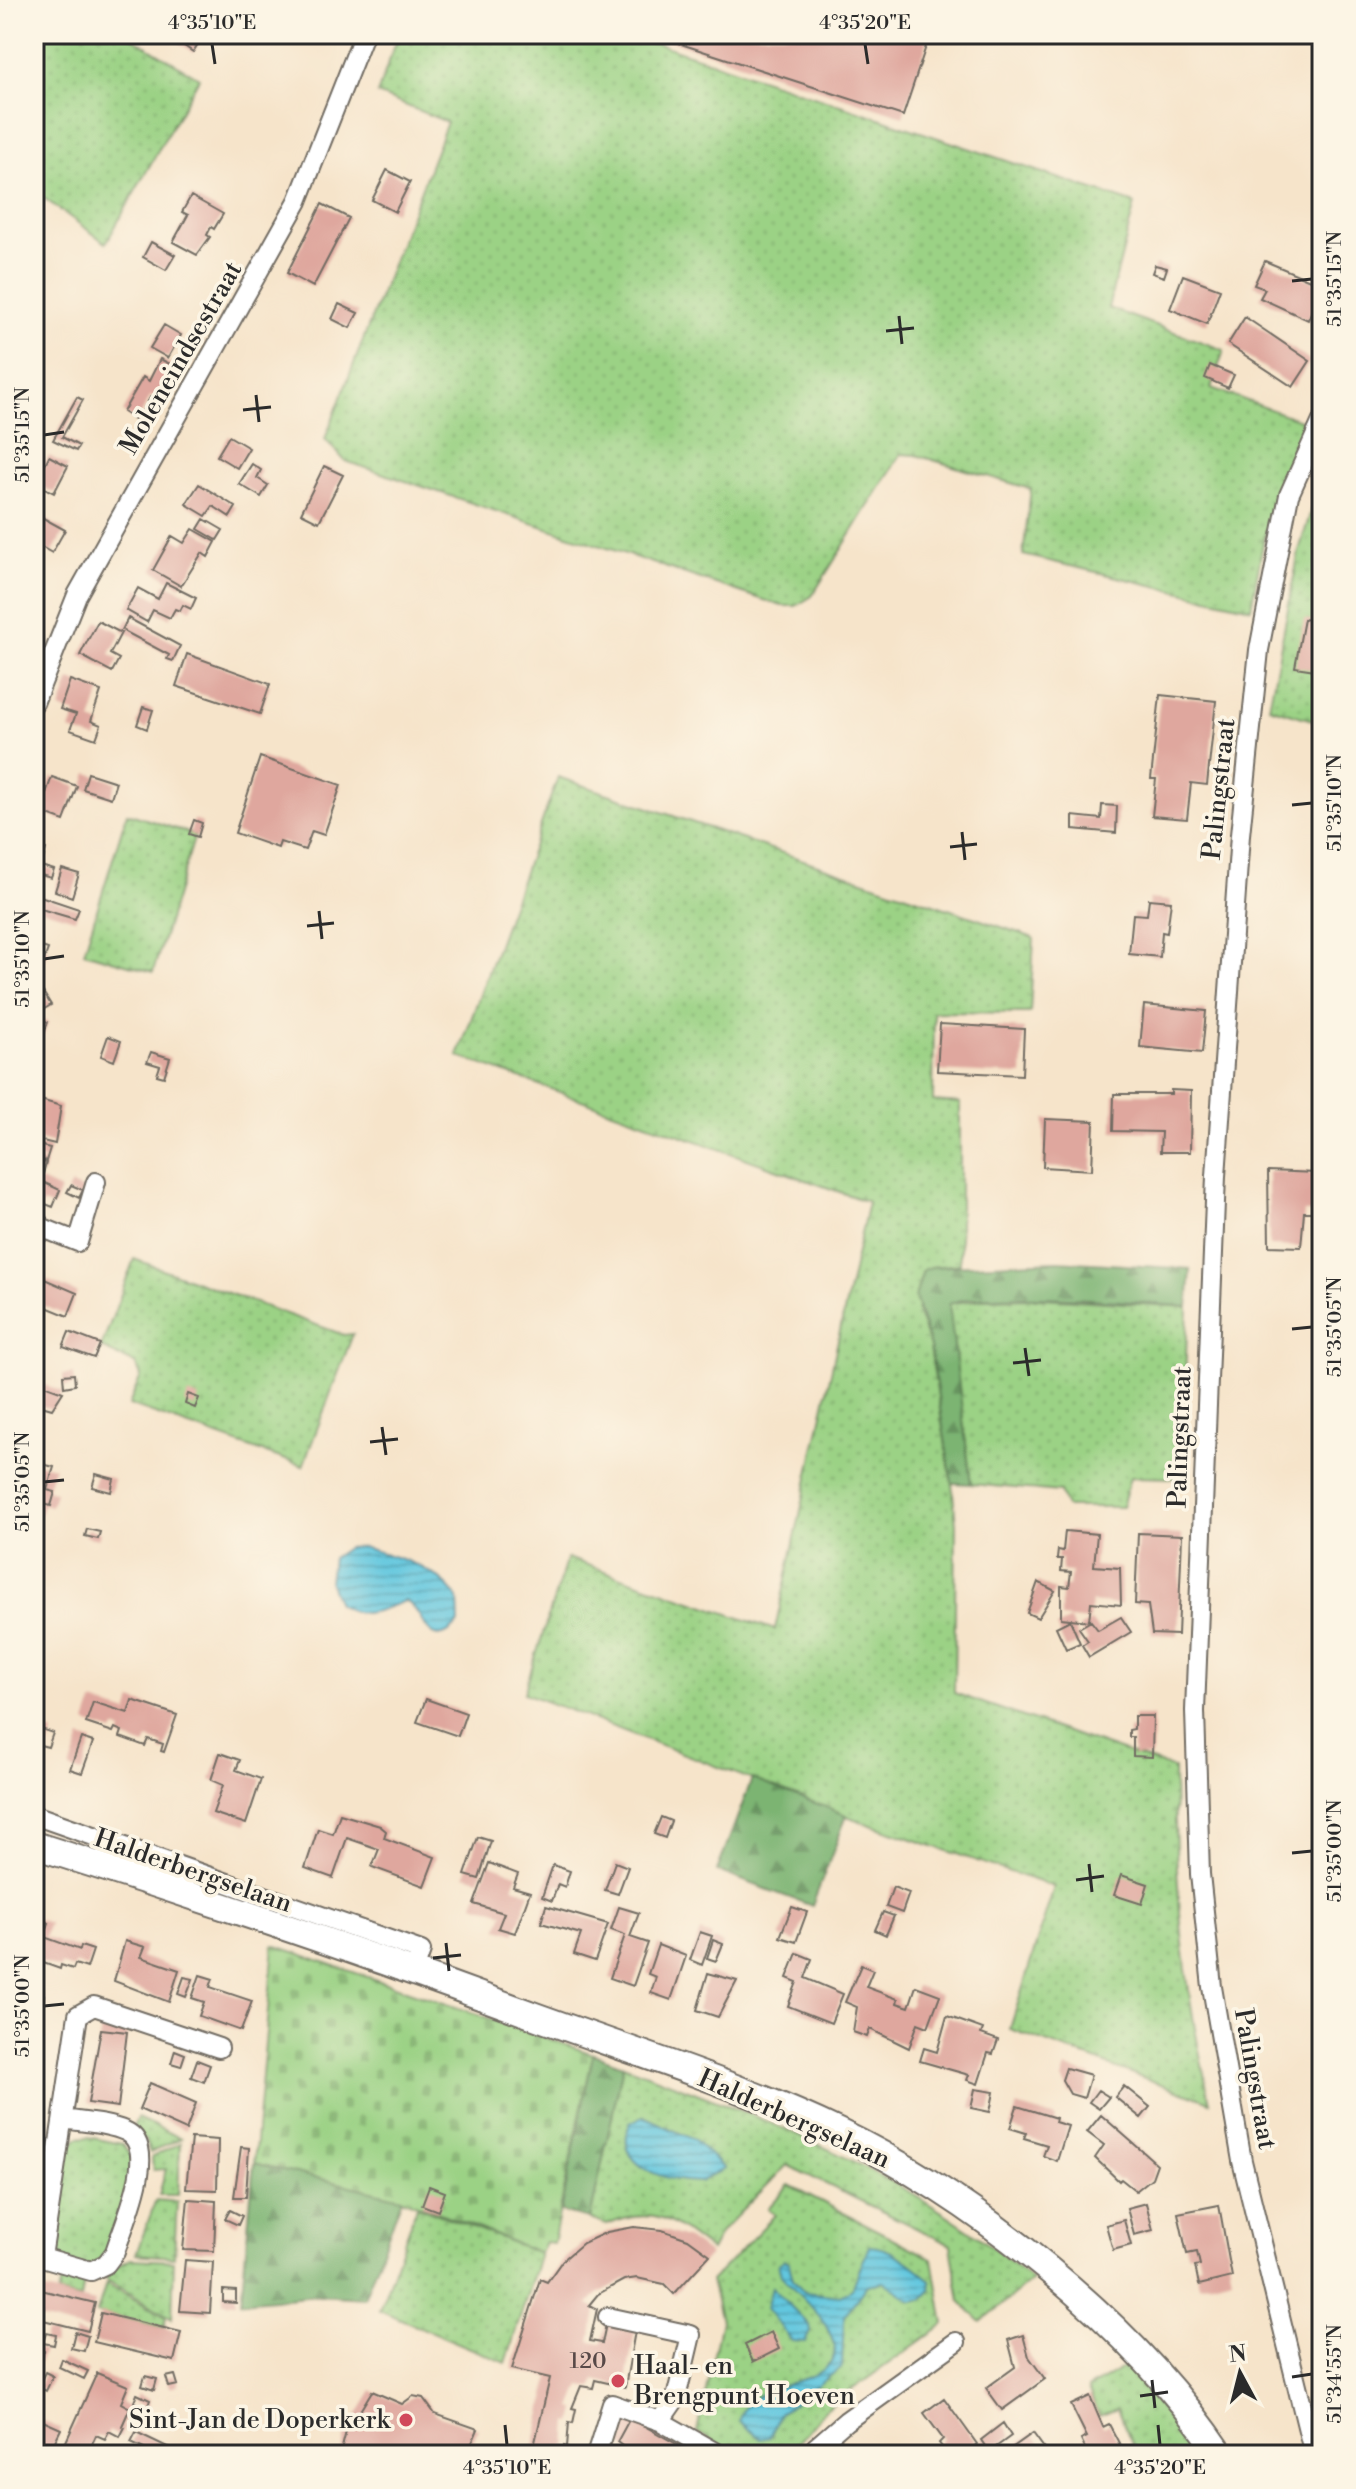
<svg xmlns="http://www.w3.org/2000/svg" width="1356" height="2489" viewBox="0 0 1356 2489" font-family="'Libre Bodoni',serif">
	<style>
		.grass { fill: url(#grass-dots); stroke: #637e58; stroke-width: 2 }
		.forest { fill: url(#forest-firs); stroke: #54704e; stroke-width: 2 }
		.cemetery { fill: url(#cemetery-stones); stroke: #637e58; stroke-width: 2 }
		.water { fill: url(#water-rules); stroke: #467985; stroke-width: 2 }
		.building { fill: #dfa79e }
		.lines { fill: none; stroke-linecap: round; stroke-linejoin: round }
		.minor-casing { stroke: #726c63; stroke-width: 22 }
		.secondary-casing { stroke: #726c63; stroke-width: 30 }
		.minor { stroke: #fff; stroke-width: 18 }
		.secondary { stroke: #fff; stroke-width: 26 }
		.ticks { fill: none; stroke: #2b2b2b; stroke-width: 3 }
		.poi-dot { fill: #d1495b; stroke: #fcf5e5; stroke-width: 3 }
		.labels { text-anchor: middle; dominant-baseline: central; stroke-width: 7; stroke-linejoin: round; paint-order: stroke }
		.number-label { font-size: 22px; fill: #584a48 }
		.street-label { font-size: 26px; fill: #2b2b2b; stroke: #fcf5e5 }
		.poi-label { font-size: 26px; fill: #2b2b2b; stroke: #fcf5e5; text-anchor: start }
		.neatline { fill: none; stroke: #2b2b2b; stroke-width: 3 }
		.ticks-label { font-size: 20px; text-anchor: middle; fill: #2b2b2b }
	</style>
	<defs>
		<pattern id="grass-dots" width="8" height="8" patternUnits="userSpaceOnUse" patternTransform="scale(2)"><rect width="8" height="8" fill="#9bd285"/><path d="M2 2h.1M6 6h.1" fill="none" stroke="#86b473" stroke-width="1.8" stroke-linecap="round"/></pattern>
		<pattern id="forest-firs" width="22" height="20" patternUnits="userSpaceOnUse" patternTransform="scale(2)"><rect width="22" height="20" fill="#7cb472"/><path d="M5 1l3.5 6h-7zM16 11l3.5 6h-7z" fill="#66935e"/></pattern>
		<pattern id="cemetery-stones" width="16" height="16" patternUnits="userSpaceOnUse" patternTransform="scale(2)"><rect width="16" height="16" fill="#9bd285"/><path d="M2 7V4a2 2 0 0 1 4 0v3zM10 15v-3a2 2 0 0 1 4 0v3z" fill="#86b473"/></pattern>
		<pattern id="water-rules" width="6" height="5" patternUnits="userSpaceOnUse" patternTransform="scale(2)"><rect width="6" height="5" fill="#62c7df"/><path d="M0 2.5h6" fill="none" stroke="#51a2b5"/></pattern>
	</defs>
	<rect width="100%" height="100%" fill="#fcf5e5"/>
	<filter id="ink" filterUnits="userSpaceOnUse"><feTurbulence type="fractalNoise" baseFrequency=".0125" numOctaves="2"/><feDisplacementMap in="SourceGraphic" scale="16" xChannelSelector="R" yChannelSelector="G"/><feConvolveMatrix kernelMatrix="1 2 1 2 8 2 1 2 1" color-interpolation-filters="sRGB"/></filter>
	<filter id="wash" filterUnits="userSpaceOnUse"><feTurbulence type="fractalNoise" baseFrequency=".006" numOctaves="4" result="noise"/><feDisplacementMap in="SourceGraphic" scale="32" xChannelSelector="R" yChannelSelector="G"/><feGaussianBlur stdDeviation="1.8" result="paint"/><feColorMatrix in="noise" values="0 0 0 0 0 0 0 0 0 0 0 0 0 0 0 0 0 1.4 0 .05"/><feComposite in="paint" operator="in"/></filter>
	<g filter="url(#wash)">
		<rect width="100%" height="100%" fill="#f6e4ca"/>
		<!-- grass -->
		<path class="grass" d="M 34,34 L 126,34 L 199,78 L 106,243 L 34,191 Z
			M 399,34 L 629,34 L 1135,204 L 1108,308 L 1224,350 L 1211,388 L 1306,422 L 1264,538 L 1251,608 L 1023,555 L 1031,489 L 916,455 L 901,454 L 812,596 L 796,606 L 782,606 L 345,461 L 325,439 L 447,122 L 377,94 Z
			M 1322,474 L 1322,723 L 1269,707 L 1299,551 Z
			M 558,777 L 1034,938 L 1030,1013 L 934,1012 L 933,1101 L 960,1103 L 960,1264 L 931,1267 L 917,1311 L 930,1347 L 952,1483 L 956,1524 L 954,1693 L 1174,1769 C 1175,1887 1183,1987 1210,2102 L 1010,2029 L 1054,1887 L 868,1824 L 524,1693 L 567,1558 L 775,1630 L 868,1202 L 458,1056 Z
			M 127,813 L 195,835 L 153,972 L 84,952 Z
			M 134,1259 L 344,1335 L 353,1334 L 303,1466 L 129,1405 L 141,1376 L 136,1364 L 101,1348 Z
			M 1040,1298 L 1188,1307 L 1181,1478 L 1130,1477 L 1122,1507 L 1066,1507 L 1060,1492 L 971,1484 L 948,1304 L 982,1299 Z
			M 623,2065 C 766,2119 917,2176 1032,2280 L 981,2322 L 960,2301 L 951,2245 L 787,2165 L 721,2232 L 711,2251 C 674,2223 655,2204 607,2225 L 590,2219 Z
			M 137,2118 L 181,2138 L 150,2153 L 145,2140 L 132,2130 Z
			M 88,2137 L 122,2144 L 136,2161 L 110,2253 L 88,2269 L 57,2257 L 51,2248 L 66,2151 L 77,2138 Z
			M 180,2143 L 178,2195 L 159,2195 L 166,2169 L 153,2170 L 152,2157 Z
			M 789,2185 L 933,2259 L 944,2324 L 826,2408 L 788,2455 L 736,2455 L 697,2432 L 721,2321 L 711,2281 L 775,2215 L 768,2208 Z
			M 156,2200 L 177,2202 L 174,2257 L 136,2254 Z
			M 417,2206 L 540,2253 L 506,2363 L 379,2310 Z
			M 130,2259 L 174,2261 L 172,2318 L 105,2279 L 117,2266 Z
			M 63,2275 L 84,2281 L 81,2299 L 58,2294 Z
			M 106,2283 L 166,2317 L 164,2328 L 97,2313 Z
			M 1126,2366 L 1197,2455 L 1114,2455 L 1133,2445 L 1117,2409 L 1099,2416 L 1088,2389 Z"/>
		<!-- forest -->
		<path class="forest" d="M 1057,1261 L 1191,1269 L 1188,1307 C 1145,1303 981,1288 949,1304 L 971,1484 L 952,1483 L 930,1347 L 915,1297 L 923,1270 L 931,1267 Z
			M 752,1779 L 847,1815 L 812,1906 L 717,1871 Z
			M 593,2054 L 623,2065 L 590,2219 L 561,2212 Z
			M 254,2163 L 402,2198 L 364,2298 L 318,2295 L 241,2302 Z"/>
		<!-- cemetery -->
		<path class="cemetery" d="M 274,1945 L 593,2054 L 553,2243 L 545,2242 L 540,2253 L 402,2198 L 254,2163 Z"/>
		<!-- water -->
		<path class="water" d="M 361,1547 C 396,1556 436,1567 458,1598 L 459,1623 C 426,1659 425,1608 405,1601 C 379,1610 364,1621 338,1604 L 329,1581 L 332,1558 L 347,1548 Z
			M 643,2116 L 695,2140 L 724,2169 L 700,2182 C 666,2182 613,2167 630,2123 Z
			M 869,2246 C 893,2247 913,2266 931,2280 L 930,2291 L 923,2299 L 912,2301 L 884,2282 L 867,2285 L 844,2316 L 842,2367 L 780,2413 L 770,2437 L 761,2439 L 739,2421 C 746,2371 866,2394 826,2326 C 815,2307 795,2291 781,2275 L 778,2264 L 784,2260 L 789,2263 L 793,2279 L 804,2292 L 840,2296 L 852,2289 Z
			M 772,2287 L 809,2325 L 810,2332 L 805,2342 L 792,2341 L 766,2308 Z"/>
		<g id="blocks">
			<!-- building -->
			<path class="building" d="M 167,34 L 201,34 L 201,39 L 193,52 Z
				M 650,34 L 930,34 L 903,116 Z
				M 387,170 L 410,182 L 395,212 L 372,200 Z
				M 191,196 L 223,214 L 214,229 L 211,227 L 207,235 L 210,237 L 197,255 L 173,242 L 188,215 L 182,212 Z
				M 322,204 L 349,218 L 313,287 L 287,273 Z
				M 151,242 L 175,255 L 166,270 L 143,257 Z
				M 1265,261 L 1322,285 L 1308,320 L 1260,298 L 1265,289 L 1254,285 Z
				M 1155,265 L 1167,268 L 1164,277 L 1152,273 Z
				M 1183,275 L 1220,289 L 1207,324 L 1170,309 Z
				M 339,304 L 358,313 L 350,328 L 332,319 Z
				M 1245,317 L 1310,361 L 1293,387 L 1228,344 Z
				M 164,325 L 181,335 L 168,358 L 150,348 Z
				M 160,359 L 178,368 L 160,402 L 151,396 L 137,421 L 123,412 L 143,377 L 149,381 Z
				M 1210,365 L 1234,375 L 1228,388 L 1205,378 Z
				M 77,397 L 83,400 L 62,437 L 79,446 L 76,451 L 53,440 Z
				M 229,436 L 249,448 L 237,468 L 217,456 Z
				M 49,456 L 68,466 L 54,493 L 35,483 Z
				M 252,464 L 261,470 L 257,478 L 268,485 L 261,497 L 239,484 Z
				M 324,466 L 343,475 L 319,522 L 301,513 Z
				M 199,484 L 236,507 L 230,517 L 213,506 L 206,516 L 186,504 Z
				M 34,513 L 65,530 L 52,553 L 36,544 L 42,532 L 34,528 Z
				M 204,519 L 223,530 L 217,540 L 198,529 Z
				M 193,529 L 216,542 L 208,557 L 202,553 L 181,586 L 153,570 L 172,536 L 184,543 Z
				M 166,583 L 196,598 L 191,609 L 183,605 L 180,611 L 175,609 L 170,618 L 153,610 L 147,622 L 126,610 L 138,588 L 158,599 Z
				M 128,618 L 180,646 L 173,661 L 167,659 L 169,655 L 122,630 Z
				M 1304,619 L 1322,622 L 1322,671 L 1295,667 Z
				M 98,621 L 121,633 L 110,654 L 119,659 L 112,672 L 80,655 Z
				M 187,654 L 270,684 L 260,714 L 176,686 Z
				M 70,680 L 101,691 L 91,721 L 101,725 L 96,739 L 70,730 L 76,714 L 60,709 Z
				M 1160,695 L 1216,701 L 1207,785 L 1191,783 L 1187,819 L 1152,816 L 1156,779 L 1151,779 Z
				M 143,707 L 153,710 L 147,729 L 137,725 Z
				M 260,757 L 341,785 L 324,835 L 312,831 L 305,850 L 280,842 L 278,848 L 235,833 Z
				M 88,773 L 116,782 L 111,798 L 83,789 Z
				M 52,777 L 77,786 L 64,821 L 39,812 Z
				M 1102,805 L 1117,806 L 1116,833 L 1073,829 L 1073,816 L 1101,819 Z
				M 194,820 L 202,823 L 198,837 L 189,834 Z
				M 34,844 L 46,849 L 41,866 L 54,870 L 51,878 L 34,873 Z
				M 62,869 L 79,874 L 72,897 L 55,891 Z
				M 34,894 L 79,909 L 75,919 L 34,907 Z
				M 1149,899 L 1171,901 L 1167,933 L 1162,932 L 1160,957 L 1129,954 L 1133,914 L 1147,915 Z
				M 36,945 L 48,949 L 38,976 L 34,975 Z
				M 43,992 L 51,1005 L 39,1012 L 34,998 Z
				M 1144,1005 L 1206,1011 L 1202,1053 L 1140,1047 Z
				M 34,1017 L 48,1022 L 43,1036 L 34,1032 Z
				M 940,1024 L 1024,1029 L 1022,1075 L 937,1071 Z
				M 108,1036 L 121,1041 L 114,1061 L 101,1056 Z
				M 151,1052 L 170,1058 L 164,1077 L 157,1075 L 160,1066 L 147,1062 Z
				M 1171,1090 L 1191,1091 L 1190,1152 L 1160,1152 L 1161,1132 L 1113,1131 L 1114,1094 L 1171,1094 Z
				M 37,1099 L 61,1106 L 55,1144 L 34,1139 Z
				M 1045,1119 L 1094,1121 L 1092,1170 L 1043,1167 Z
				M 34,1144 L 50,1148 L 46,1161 L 34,1158 Z
				M 34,1160 L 46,1163 L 43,1174 L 34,1172 Z
				M 1268,1171 L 1316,1173 L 1314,1212 L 1304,1212 L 1301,1247 L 1269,1246 Z
				M 34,1178 L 60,1190 L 53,1207 L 43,1203 L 39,1212 L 34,1210 Z
				M 71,1185 L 83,1190 L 79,1198 L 67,1192 Z
				M 35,1275 L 77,1293 L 68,1316 L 34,1302 Z
				M 69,1332 L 100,1344 L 94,1358 L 63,1347 Z
				M 74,1374 L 75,1385 L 64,1387 L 63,1375 Z
				M 44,1385 L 63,1392 L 52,1409 L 38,1405 Z
				M 188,1394 L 199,1398 L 195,1408 L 185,1404 Z
				M 34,1462 L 54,1467 L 47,1490 L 55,1492 L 51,1506 L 43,1504 L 39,1519 L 34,1518 Z
				M 96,1474 L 114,1479 L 111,1492 L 92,1487 Z
				M 87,1529 L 100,1532 L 98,1539 L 85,1536 Z
				M 1065,1531 L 1097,1534 L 1094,1566 L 1120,1568 L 1121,1605 L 1091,1602 L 1089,1621 L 1061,1618 L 1061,1586 L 1069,1587 L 1071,1572 L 1061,1571 L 1062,1559 L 1057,1559 L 1058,1550 L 1063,1551 Z
				M 1138,1533 L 1182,1535 L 1178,1635 L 1152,1634 L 1148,1605 L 1135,1604 Z
				M 1038,1582 L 1055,1591 L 1038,1618 L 1027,1613 Z
				M 1121,1617 L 1131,1632 L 1089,1657 L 1082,1645 L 1088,1641 L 1079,1628 L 1091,1621 L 1098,1630 Z
				M 1070,1620 L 1080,1643 L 1066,1649 L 1056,1627 Z
				M 426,1699 L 466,1713 L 458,1736 L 417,1722 Z
				M 132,1700 L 177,1715 L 164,1752 L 161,1751 L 163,1744 L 148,1739 L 145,1746 L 120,1737 L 122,1731 L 115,1728 L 113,1732 L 86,1723 L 93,1702 L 128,1713 Z
				M 34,1716 L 38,1717 L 35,1727 L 53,1733 L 48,1747 L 40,1745 L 35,1762 Z
				M 1134,1716 L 1153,1716 L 1152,1757 L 1133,1756 L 1133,1737 L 1129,1737 L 1129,1730 L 1134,1729 Z
				M 81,1738 L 93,1742 L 82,1773 L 70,1769 Z
				M 220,1753 L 240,1760 L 236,1770 L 261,1779 L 246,1824 L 213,1813 L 223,1785 L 211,1780 Z
				M 340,1814 L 380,1826 L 386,1831 L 384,1838 L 435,1857 L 424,1886 L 372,1867 L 379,1849 L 347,1838 L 333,1878 L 305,1868 L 318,1829 L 333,1834 Z
				M 661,1817 L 671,1821 L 665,1838 L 654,1834 Z
				M 478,1837 L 491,1841 L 479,1879 L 465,1875 Z
				M 615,1862 L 628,1867 L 618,1894 L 605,1890 Z
				M 489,1863 L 518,1874 L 513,1887 L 530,1892 L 515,1933 L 498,1928 L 504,1913 L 474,1904 Z
				M 553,1865 L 570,1871 L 565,1887 L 558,1884 L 552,1901 L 542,1897 Z
				M 1121,1875 L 1148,1884 L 1142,1904 L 1114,1895 Z
				M 893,1887 L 909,1893 L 902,1913 L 886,1907 Z
				M 546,1906 L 608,1924 L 595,1961 L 574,1954 L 581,1934 L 541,1923 Z
				M 619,1907 L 639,1913 L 630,1937 L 648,1943 L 633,1986 L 610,1978 L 625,1935 L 611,1930 Z
				M 792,1907 L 807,1912 L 796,1942 L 780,1937 Z
				M 883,1912 L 894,1916 L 886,1935 L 875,1930 Z
				M 34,1918 L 49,1923 L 44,1937 L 80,1950 L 81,1946 L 93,1950 L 87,1968 L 75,1964 L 73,1969 L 61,1965 L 60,1969 L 35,1960 Z
				M 700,1932 L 712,1936 L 702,1965 L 690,1960 Z
				M 713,1940 L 723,1944 L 716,1961 L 707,1958 Z
				M 125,1941 L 145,1947 L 141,1957 L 179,1970 L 169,2002 L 114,1981 Z
				M 658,1945 L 686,1956 L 671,2000 L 651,1993 L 656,1977 L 648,1974 Z
				M 797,1953 L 812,1959 L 805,1978 L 843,1994 L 831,2023 L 788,2006 L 797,1982 L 787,1978 Z
				M 861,1965 L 873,1970 L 866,1987 L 898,1999 L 897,2003 L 909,2007 L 916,1986 L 940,1995 L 928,2027 L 918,2023 L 909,2048 L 870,2029 L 867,2037 L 853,2032 L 857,2007 L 845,2002 Z
				M 708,1973 L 737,1981 L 718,2017 L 697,2010 Z
				M 200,1975 L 213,1979 L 210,1987 L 252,2001 L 241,2031 L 199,2016 L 204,2002 L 192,1998 Z
				M 184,1977 L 193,1979 L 186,1997 L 178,1994 Z
				M 34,1994 L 44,1995 L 38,2034 L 34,2033 Z
				M 947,2016 L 983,2029 L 981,2034 L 998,2040 L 993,2054 L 988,2053 L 978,2084 L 967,2080 L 969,2075 L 920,2061 L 924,2048 L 937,2052 Z
				M 101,2029 L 127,2032 L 118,2107 L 88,2103 Z
				M 175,2050 L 185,2054 L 181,2066 L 171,2063 Z
				M 197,2060 L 210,2065 L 204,2082 L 191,2077 Z
				M 1066,2068 L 1091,2075 L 1084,2098 L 1070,2094 L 1062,2080 Z
				M 150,2083 L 196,2103 L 186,2130 L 139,2109 Z
				M 1124,2086 L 1150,2107 L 1141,2118 L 1115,2097 Z
				M 975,2089 L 994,2092 L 990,2112 L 971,2108 Z
				M 1098,2090 L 1109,2097 L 1099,2109 L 1089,2102 Z
				M 1017,2106 L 1056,2118 L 1055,2122 L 1068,2126 L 1057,2161 L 1043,2156 L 1047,2145 L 1024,2138 L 1026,2133 L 1010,2128 Z
				M 1101,2115 L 1157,2164 L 1152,2178 L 1136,2191 L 1121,2179 L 1119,2181 L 1095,2158 L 1104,2145 L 1087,2132 Z
				M 191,2138 L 218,2140 L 217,2190 L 186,2189 Z
				M 241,2147 L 249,2148 L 246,2197 L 234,2197 Z
				M 429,2186 L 445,2192 L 438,2211 L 422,2205 Z
				M 188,2199 L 216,2201 L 214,2251 L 183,2250 Z
				M 1146,2203 L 1153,2230 L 1134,2235 L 1127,2208 Z
				M 1219,2205 L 1232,2277 L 1199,2285 L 1195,2266 L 1200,2265 L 1197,2252 L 1187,2254 L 1178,2213 Z
				M 230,2210 L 242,2216 L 238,2225 L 225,2219 Z
				M 1124,2220 L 1131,2245 L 1113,2250 L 1106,2225 Z
				M 634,2227 L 662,2230 L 688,2239 L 710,2255 L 674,2294 L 664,2284 L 637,2278 L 624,2280 L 598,2294 L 589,2305 L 597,2309 L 590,2341 L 602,2343 L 606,2324 L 635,2331 L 625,2387 L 595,2380 L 593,2388 L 581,2386 L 572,2408 L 576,2409 L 573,2423 L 569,2422 L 567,2447 L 564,2446 L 562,2455 L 532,2455 L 550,2378 L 512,2369 L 540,2279 L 547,2282 L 562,2261 L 583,2243 L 607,2232 Z
				M 185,2260 L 213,2262 L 210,2313 L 180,2311 Z
				M 41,2290 L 95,2303 L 88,2331 L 35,2318 Z
				M 223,2290 L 236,2291 L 236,2303 L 223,2302 Z
				M 101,2313 L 181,2332 L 174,2361 L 94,2342 Z
				M 75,2332 L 88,2336 L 84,2351 L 71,2348 Z
				M 771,2332 L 779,2349 L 753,2362 L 745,2345 Z
				M 46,2333 L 56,2335 L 54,2345 L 43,2343 Z
				M 1023,2335 L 1029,2357 L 1045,2379 L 1002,2410 L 986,2388 L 1015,2367 L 1008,2340 Z
				M 34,2347 L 44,2351 L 34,2374 Z
				M 62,2359 L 88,2371 L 84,2379 L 59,2367 Z
				M 45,2372 L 53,2376 L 46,2391 L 38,2387 Z
				M 97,2373 L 128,2386 L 121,2403 L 130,2408 L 122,2426 L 125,2427 L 120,2437 L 109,2431 L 105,2439 L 96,2435 L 87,2455 L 60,2455 Z
				M 175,2375 L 178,2385 L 169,2387 L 166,2377 Z
				M 145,2376 L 157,2379 L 154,2390 L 142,2386 Z
				M 372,2391 L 402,2404 L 413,2396 L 423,2398 L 435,2414 L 478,2429 L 467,2455 L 340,2455 L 348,2424 L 352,2424 Z
				M 137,2394 L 150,2400 L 147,2408 L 134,2402 Z
				M 1090,2396 L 1103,2427 L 1109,2424 L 1120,2445 L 1099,2455 L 1088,2455 L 1081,2440 L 1087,2437 L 1071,2405 Z
				M 944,2398 L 977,2444 L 963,2455 L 948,2455 L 939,2443 L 943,2439 L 924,2413 Z
				M 34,2417 L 61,2429 L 48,2455 L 34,2455 Z
				M 630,2418 L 696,2455 L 634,2455 L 617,2442 Z
				M 1003,2423 L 1011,2436 L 989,2452 L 981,2440 Z
				M 136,2432 L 178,2452 L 177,2455 L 159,2455 L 131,2442 Z
				M 1033,2433 L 1049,2455 L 1013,2455 L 1009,2450 Z"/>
		</g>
	</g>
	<g filter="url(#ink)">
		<use href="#blocks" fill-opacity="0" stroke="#726c63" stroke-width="2"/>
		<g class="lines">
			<defs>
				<path id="minor" d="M 34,703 L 77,595 L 298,201 L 364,34
					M 34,1218 L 43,1228 L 78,1242 L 96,1182
					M 34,1815 L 421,1951 L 414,1971
					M 34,2256 L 42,2257 L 78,2015 L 94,2006 L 219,2048
					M 42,2257 L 91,2271 L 106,2264 L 115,2252 C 123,2225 161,2146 125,2131 C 107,2123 82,2122 63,2119
					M 608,2317 L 691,2335 L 676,2398 L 660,2421
					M 816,2447 L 846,2421 L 956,2342
					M 813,2453 L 816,2447 L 839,2455
					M 596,2455 L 612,2404 L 660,2421 L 720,2455
					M 1314,2455 L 1242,2161 L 1212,1987 L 1200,1874 L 1195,1711 L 1216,1176 L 1240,835 L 1259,650 L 1289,495 L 1322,421"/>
				<path id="secondary" d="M 34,1845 C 201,1897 368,1954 532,2015 C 634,2052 740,2085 838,2132 C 977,2199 1135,2326 1221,2455"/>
			</defs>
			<!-- minor casing -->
			<use href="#minor" class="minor-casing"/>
			<!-- secondary casing -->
			<use href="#secondary" class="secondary-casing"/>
			<!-- minor -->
			<use href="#minor" class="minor"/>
			<!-- secondary -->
			<use href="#secondary" class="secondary"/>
		</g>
	</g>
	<!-- ticks -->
	<path class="ticks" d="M 212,44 L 215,64M 865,44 L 868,64M 1292,281 L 1312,279M 899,316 L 902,344M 886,331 L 914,328M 256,395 L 259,422M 243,410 L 271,407M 44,435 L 64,432M 1292,805 L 1312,803M 962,832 L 965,860M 950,847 L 977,844M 319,911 L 322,939M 307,926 L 334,923M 44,959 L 64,956M 1292,1329 L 1312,1327M 1025,1348 L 1029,1376M 1013,1363 L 1041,1360M 382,1427 L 386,1455M 370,1442 L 398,1439M 44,1482 L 64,1480M 1292,1853 L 1312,1851M 1089,1864 L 1092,1892M 1076,1880 L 1104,1876M 446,1943 L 449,1971M 433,1958 L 461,1955M 44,2006 L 64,2004M 1292,2377 L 1312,2374M 1152,2380 L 1155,2408M 1140,2396 L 1168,2392M 505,2425 L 507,2445M 1158,2425 L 1160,2445"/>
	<!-- markers -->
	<g class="poi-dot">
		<circle cx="618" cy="2381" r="8"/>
		<circle cx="406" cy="2420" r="8"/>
	</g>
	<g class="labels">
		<!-- number labels -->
		<g class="number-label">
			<text x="588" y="2361">120</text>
		</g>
		<!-- street labels -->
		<g class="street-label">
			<text transform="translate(181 358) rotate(-60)">Moleneindsestraat</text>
			<text transform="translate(1219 789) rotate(-84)">Palingstraat</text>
			<text transform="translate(1180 1437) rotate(-88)">Palingstraat</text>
			<text transform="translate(193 1871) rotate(19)">Halderbergselaan</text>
			<text transform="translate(1255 2079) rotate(80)">Palingstraat</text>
			<text transform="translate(794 2119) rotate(24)">Halderbergselaan</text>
		</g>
		<!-- poi labels -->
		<g class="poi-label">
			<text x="634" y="2366">Haal- en<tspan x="634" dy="30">Brengpunt Hoeven</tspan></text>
			<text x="390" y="2420" text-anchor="end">Sint-Jan de Doperkerk</text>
		</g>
	</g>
	<!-- margin -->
	<rect width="1356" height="2489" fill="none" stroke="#fcf5e5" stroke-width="88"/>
	<!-- north arrow -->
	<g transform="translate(1240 2373) rotate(353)" stroke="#fcf5e5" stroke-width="6" paint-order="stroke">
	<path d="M0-6L14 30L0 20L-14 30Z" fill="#2b2b2b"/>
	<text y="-12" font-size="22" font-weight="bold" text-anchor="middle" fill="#2b2b2b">N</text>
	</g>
	<rect x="44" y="44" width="1268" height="2401" class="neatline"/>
	<g class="ticks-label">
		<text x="212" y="29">4°35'10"E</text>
		<text x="865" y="29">4°35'20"E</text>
		<text transform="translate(1334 279) rotate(-90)" y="7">51°35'15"N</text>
		<text transform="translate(22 435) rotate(-90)" y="7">51°35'15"N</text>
		<text transform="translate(1334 803) rotate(-90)" y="7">51°35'10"N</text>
		<text transform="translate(22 959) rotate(-90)" y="7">51°35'10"N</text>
		<text transform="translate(1334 1327) rotate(-90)" y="7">51°35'05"N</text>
		<text transform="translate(22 1482) rotate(-90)" y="7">51°35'05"N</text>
		<text transform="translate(1334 1851) rotate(-90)" y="7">51°35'00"N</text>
		<text transform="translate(22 2006) rotate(-90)" y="7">51°35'00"N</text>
		<text transform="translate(1334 2374) rotate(-90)" y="7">51°34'55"N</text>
		<text x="507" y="2474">4°35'10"E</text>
		<text x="1160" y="2474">4°35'20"E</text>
	</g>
</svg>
